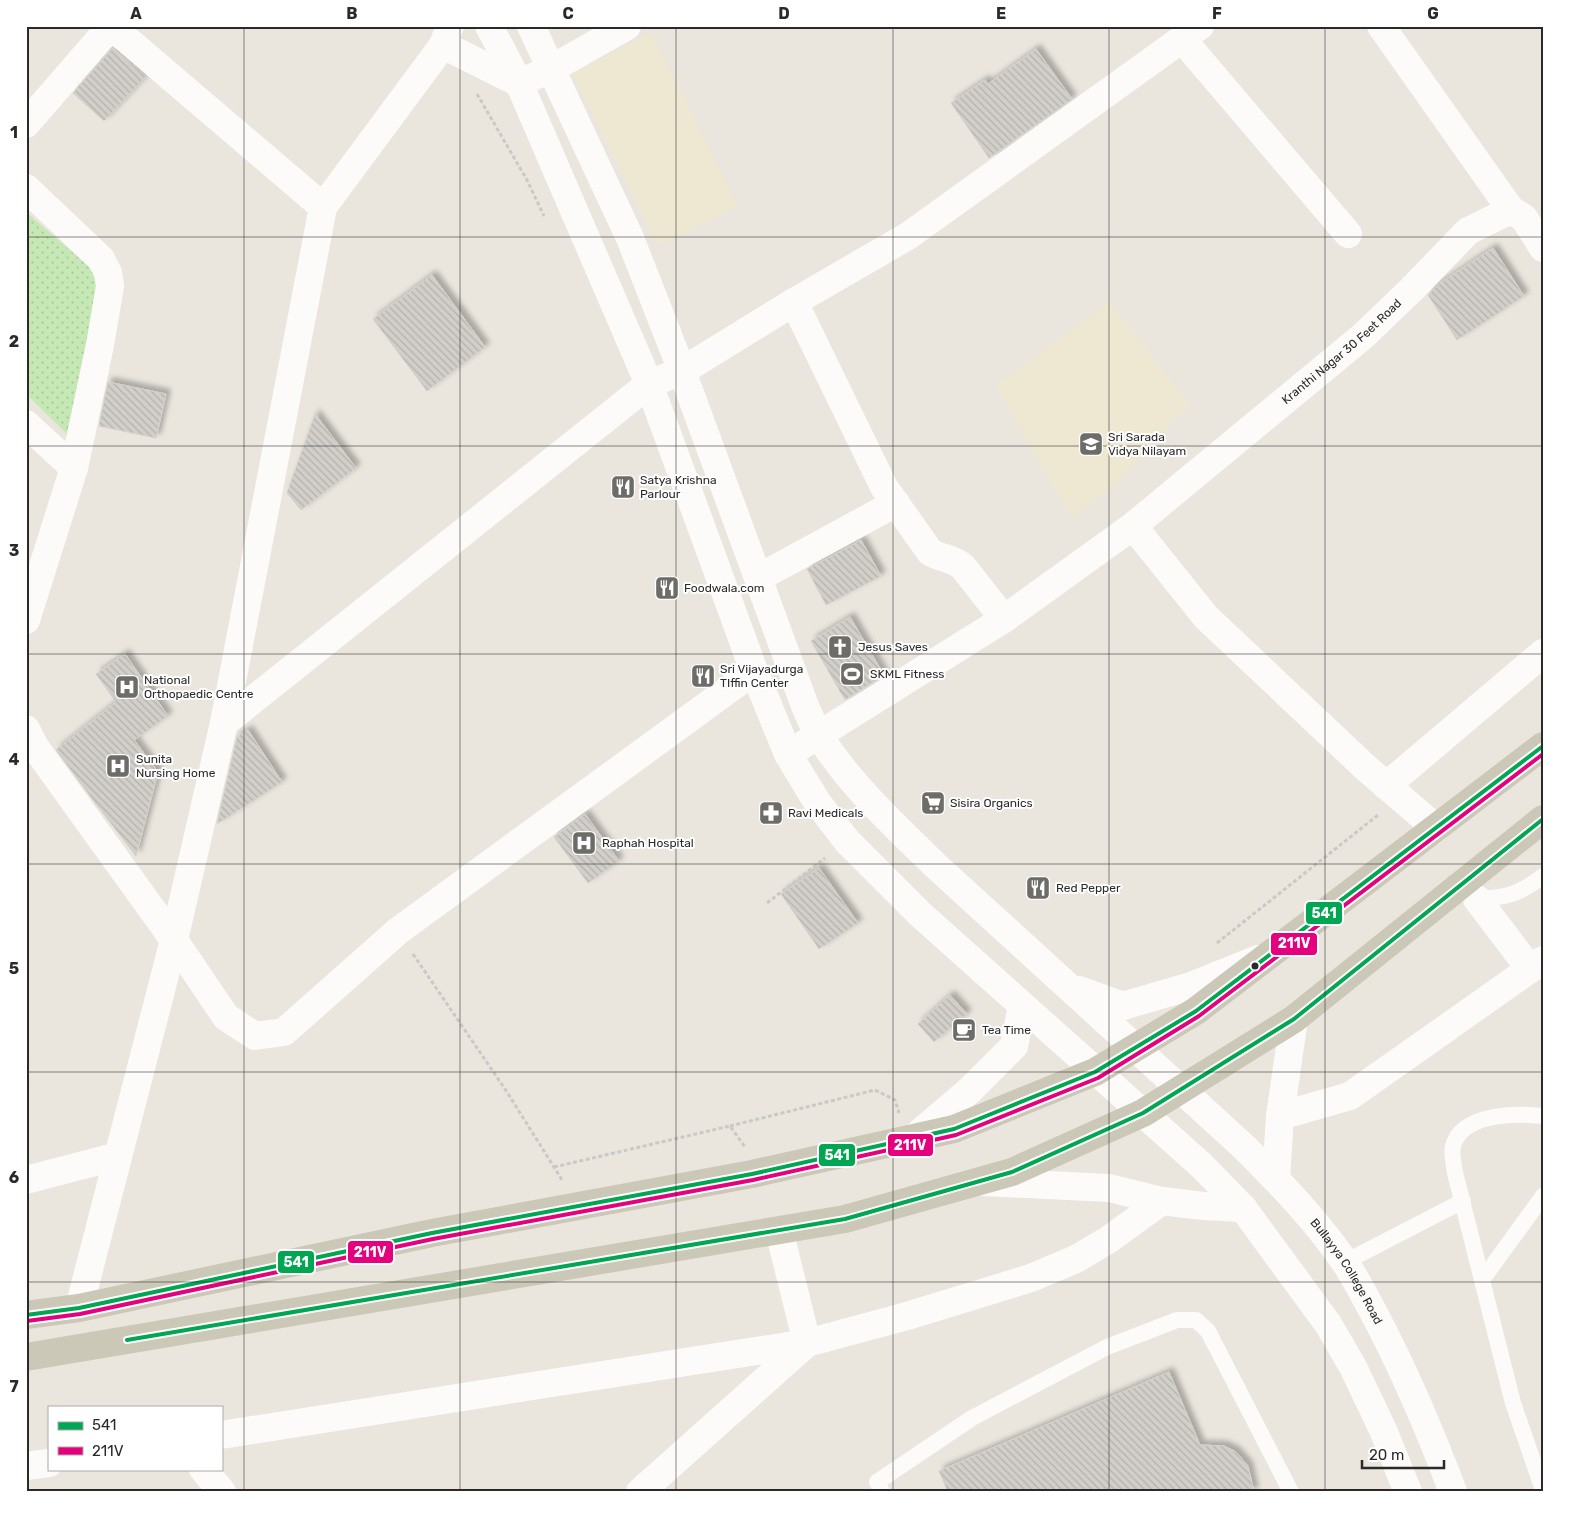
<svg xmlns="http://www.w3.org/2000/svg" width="1569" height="1518" viewBox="0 0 1569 1518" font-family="Rubik,sans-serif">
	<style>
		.education { fill: #eee7d2 }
		.park { fill: url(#park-dots) }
		.building { fill: url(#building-back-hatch); stroke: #d4d1cb; filter: url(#shadow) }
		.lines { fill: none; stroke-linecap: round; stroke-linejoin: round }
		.path { stroke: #cac9c8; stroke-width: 3; stroke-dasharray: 4 2.5; stroke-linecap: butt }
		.service { stroke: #fcfbfa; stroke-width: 16 }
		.minor { stroke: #fcfbfa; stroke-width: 28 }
		.secondary { stroke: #fcfbfa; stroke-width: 28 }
		.primary { stroke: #cbc8b7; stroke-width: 28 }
		.bus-1-casing { stroke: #fff; stroke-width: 8 }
		.bus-2-casing { stroke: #fff; stroke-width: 8 }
		.bus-1 { stroke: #00a651; stroke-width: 4 }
		.bus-2 { stroke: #e5007d; stroke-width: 4 }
		.grid { fill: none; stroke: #2a2a2a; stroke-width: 1; stroke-opacity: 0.55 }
		.bus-dot { fill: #2a2a2a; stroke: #fff; stroke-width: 2 }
		.labels { text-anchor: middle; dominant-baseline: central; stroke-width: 4; stroke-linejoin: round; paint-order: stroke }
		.street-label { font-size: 12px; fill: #2a2a2a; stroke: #fff }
		.poi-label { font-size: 12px; fill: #2a2a2a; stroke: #fff; text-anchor: start }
		.line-badge { stroke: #fff; stroke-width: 2 }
		.badge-label { font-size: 14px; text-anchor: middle; font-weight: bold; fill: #fff }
		.neatline { fill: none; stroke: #2a2a2a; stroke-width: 2 }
		.grid-label { font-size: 16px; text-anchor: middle; font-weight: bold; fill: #2a2a2a }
	</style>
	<defs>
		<pattern id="park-dots" width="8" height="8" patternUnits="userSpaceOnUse" patternTransform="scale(1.25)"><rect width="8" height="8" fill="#c6e8b4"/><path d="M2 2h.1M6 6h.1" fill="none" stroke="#aac79b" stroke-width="1.8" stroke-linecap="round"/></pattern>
		<pattern id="building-back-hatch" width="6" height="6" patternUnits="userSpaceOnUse" patternTransform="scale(1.25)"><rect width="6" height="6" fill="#d2cfca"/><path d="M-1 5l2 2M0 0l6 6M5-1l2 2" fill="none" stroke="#b4b2ae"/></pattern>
		<filter id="shadow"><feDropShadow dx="4.5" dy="-4.5" stdDeviation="2.5" flood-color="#0004"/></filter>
	</defs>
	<rect width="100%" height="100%" fill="#eae6de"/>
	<!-- education -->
	<path class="education" d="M 651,33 L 738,206 L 659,246 L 572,73 Z
		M 1110,302 L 1189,404 L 1116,483 L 1072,519 L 996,386 Z"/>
	<!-- park -->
	<path class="park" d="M 26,212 L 101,277 L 68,435 L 26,394 Z"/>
	<!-- building -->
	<path class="building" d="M 113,48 L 146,76 L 104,121 L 73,93 Z
		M 1036,49 L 1072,99 L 989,158 L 951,103 L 985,80 L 988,84 Z
		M 1493,248 L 1524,296 L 1457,340 L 1428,295 L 1439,284 Z
		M 432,275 L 485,347 L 427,391 L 373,319 Z
		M 108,382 L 166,394 L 156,438 L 99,426 Z
		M 315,414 L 356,468 L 301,510 L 287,493 Z
		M 861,540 L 881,576 L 826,605 L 807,569 Z
		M 850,617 L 884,675 L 845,700 L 811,641 Z
		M 125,654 L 168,716 L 134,740 L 158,772 L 136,856 L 96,804 L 56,750 L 116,702 L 96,674 Z
		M 248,730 L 282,782 L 217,824 L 237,737 Z
		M 585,814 L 619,861 L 588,883 L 554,837 Z
		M 819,868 L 858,923 L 819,949 L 781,894 Z
		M 950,995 L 967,1014 L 934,1042 L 918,1024 Z
		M 1169,1372 L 1200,1445 L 1224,1446 L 1236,1452 L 1248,1466 L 1254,1492 L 948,1492 L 939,1471 Z"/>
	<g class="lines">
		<!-- path -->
		<path class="path" d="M 477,94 L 527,180 L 544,216
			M 767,903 L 825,858
			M 1217,943 L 1378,815
			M 413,954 L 507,1092 L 562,1180
			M 730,1126 L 875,1090 L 895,1100 L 899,1113
			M 554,1167 L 730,1126 L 745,1147"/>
		<!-- service -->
		<path class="service" d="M 1472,899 C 1504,898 1517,896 1543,876
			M 1543,1116 C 1516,1113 1462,1113 1453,1146 C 1451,1153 1454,1165 1455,1173 L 1513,1403 L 1543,1490
			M 1345,1262 L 1463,1201
			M 1482,1280 L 1543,1196
			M 882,1492 L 877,1482 L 972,1418 L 1107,1347 L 1177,1320 L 1196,1320 L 1208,1331 L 1291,1492"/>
		<!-- minor -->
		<g class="minor">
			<path d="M 1381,26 L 1511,210"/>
			<path d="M 112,27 L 323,207"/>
			<path d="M 1182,39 L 1348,234"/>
			<path d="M 443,45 L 519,83 L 551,69 L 627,26"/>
			<path d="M 26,124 L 111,26"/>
			<path d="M 26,188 L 101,259 L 108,273 L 110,286 L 100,345 L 74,468 L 26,620"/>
			<path d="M 794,302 L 884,487 L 930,552 C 942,559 953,558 963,567 L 1004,619"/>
			<path d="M 26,424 L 74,468"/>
			<path id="s1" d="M 1133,526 L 1363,336 L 1412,289 L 1468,231 L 1511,210 L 1524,218 L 1543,248"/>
			<path d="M 758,578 L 896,503"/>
			<path d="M 224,723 L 649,384 L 682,371 L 794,302 L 908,236 L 1200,26"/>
			<path d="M 26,729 L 35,747 L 174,940 L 226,1017 L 255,1036 L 284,1032 L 398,931 L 754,671"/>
			<path d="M 788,754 L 1004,619 L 1133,526 L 1206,617 L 1366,768 L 1436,828"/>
			<path d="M 1386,786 L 1543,653"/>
			<path d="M 1477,899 L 1530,969"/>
			<path d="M 1280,1116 L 1350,1096 L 1543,960"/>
			<path d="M 26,1180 L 118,1156"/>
			<path d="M 79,1308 L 174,940 L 224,723 L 323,207 L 443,45 L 450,26"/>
			<path d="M 221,1435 L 807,1343 L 907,1316 L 1031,1278 L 1076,1259 L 1108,1240 L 1162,1201"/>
			<path d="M 26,1466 L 49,1463"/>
			<path d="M 203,1469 L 222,1492"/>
			<path d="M 640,1492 L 807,1343 L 779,1230"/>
		</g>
		<!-- secondary -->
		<g class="secondary">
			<path d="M 489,26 L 519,83 L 649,384 L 754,671 L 788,754 L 817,802 L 847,841 L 920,914 L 1201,1165 L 1243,1208 L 1328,1324 L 1353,1367 L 1383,1430 L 1408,1492"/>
			<path id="s2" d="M 531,26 L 630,238 L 682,371 L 805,706 C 810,717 814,728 820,737 C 851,786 895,826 936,866 L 1244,1147 C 1280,1183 1316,1220 1344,1261 C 1357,1280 1367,1301 1378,1321 C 1407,1377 1431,1433 1453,1492"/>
			<path d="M 1079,990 L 1123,1006 L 1191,986 L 1258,959"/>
			<path d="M 915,1137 L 970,1090 L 1014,1046 L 1022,1006"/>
			<path d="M 1276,1179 L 1280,1116 L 1294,1019"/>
			<path d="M 984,1182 L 1109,1188 L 1162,1201 L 1203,1206 L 1243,1208"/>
		</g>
		<!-- primary -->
		<path class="primary" d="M 26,1315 L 79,1308 L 432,1233 L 752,1174 L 954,1129 L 1095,1072 L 1196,1011 L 1543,746
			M 26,1357 L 845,1219 L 1012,1172 L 1143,1113 L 1294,1019 L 1543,819"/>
		<defs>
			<path id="bus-1" d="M 26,1315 L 79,1308 L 432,1233 L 752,1174 L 954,1129 L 1095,1072 L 1196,1011 L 1543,746
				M 127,1340 L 845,1219 L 1012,1172 L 1143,1113 L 1294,1019 L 1543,819"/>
			<path id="bus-2" d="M 27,1321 L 80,1314 L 433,1239 L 753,1180 L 956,1135 L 1098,1078 L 1199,1016 L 1543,754"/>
		</defs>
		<!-- bus-1 casing -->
		<use href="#bus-1" class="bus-1-casing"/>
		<!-- bus-2 casing -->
		<use href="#bus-2" class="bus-2-casing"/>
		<!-- bus-1 -->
		<use href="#bus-1" class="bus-1"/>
		<!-- bus-2 -->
		<use href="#bus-2" class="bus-2"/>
	</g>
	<!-- grid -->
	<path class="grid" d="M 244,26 L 244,1492M 460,26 L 460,1492M 676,26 L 676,1492M 893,26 L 893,1492M 1109,26 L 1109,1492M 1325,26 L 1325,1492M 26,237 L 1543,237M 26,446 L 1543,446M 26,654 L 1543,654M 26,864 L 1543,864M 26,1072 L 1543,1072M 26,1282 L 1543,1282"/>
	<!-- icons -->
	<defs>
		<symbol id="school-square" viewBox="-11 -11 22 22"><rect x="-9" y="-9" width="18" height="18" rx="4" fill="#6d6c69" stroke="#fff"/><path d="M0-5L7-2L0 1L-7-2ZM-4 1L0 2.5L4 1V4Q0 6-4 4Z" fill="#fff"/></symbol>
		<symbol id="restaurant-square" viewBox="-11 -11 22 22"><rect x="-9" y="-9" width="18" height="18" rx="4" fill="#6d6c69" stroke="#fff"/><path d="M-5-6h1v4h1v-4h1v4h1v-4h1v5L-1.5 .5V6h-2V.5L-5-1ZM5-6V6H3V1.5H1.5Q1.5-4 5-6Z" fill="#fff"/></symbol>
		<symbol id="church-square" viewBox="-11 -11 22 22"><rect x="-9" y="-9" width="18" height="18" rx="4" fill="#6d6c69" stroke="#fff"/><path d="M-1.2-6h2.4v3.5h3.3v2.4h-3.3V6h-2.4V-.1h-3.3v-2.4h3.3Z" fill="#fff"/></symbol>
		<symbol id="stadium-square" viewBox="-11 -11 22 22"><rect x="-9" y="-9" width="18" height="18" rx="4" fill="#6d6c69" stroke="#fff"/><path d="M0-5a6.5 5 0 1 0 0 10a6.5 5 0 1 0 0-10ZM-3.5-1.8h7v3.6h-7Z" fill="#fff"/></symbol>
		<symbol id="hospital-square" viewBox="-11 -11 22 22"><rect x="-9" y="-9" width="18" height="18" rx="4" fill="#6d6c69" stroke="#fff"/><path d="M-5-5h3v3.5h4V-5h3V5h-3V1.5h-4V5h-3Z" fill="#fff"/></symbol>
		<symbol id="supermarket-square" viewBox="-11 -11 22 22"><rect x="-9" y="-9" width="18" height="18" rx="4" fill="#6d6c69" stroke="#fff"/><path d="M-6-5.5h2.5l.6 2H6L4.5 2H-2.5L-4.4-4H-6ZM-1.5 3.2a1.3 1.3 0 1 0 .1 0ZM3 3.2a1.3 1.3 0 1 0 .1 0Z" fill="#fff"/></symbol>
		<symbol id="pharmacy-square" viewBox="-11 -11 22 22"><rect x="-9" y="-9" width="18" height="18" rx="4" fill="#6d6c69" stroke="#fff"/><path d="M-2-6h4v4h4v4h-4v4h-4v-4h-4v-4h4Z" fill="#fff"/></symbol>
		<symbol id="cafe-square" viewBox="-11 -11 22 22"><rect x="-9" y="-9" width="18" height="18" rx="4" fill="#6d6c69" stroke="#fff"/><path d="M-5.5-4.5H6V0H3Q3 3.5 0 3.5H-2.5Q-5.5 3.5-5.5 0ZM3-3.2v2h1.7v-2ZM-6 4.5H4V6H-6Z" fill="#fff"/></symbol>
	</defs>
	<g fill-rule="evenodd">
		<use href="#school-square" x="1077" y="430" width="28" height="28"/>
		<use href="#restaurant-square" x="609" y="473" width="28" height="28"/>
		<use href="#restaurant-square" x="653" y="574" width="28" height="28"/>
		<use href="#church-square" x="826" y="633" width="28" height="28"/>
		<use href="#stadium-square" x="838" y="660" width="28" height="28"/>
		<use href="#restaurant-square" x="689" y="662" width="28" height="28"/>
		<use href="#hospital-square" x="113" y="673" width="28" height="28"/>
		<use href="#hospital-square" x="104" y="752" width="28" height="28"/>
		<use href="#supermarket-square" x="919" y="789" width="28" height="28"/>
		<use href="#pharmacy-square" x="757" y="799" width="28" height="28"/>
		<use href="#hospital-square" x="570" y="829" width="28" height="28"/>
		<use href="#restaurant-square" x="1024" y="874" width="28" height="28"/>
		<use href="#cafe-square" x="950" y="1016" width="28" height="28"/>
	</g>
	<!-- markers -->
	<circle class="bus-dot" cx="1255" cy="966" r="4.5"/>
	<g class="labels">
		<!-- street labels -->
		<g class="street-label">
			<text stroke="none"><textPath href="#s1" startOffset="272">Kranthi Nagar 30 Feet Road</textPath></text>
			<text stroke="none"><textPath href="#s2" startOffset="1521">Bullayya College Road</textPath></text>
		</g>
		<!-- poi labels -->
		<g class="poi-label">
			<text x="1108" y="437">Sri Sarada<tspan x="1108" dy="14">Vidya Nilayam</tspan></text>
			<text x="640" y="480">Satya Krishna<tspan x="640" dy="14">Parlour</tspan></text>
			<text x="684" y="588">Foodwala.com</text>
			<text x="858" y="647">Jesus Saves</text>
			<text x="720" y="669">Sri Vijayadurga<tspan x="720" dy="14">TIffin Center</tspan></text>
			<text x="870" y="674">SKML Fitness</text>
			<text x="144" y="680">National<tspan x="144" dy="14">Orthopaedic Centre</tspan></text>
			<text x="136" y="759">Sunita<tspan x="136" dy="14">Nursing Home</tspan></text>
			<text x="950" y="803">Sisira Organics</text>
			<text x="788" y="813">Ravi Medicals</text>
			<text x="602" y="843">Raphah Hospital</text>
			<text x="1056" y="888">Red Pepper</text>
			<text x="982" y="1030">Tea Time</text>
		</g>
	</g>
	<g class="line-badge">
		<rect x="1305" y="901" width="38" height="24" rx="5" fill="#00a651"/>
		<rect x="1270" y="932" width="48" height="24" rx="5" fill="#e5007d"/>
		<rect x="887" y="1133" width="47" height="24" rx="5" fill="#e5007d"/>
		<rect x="818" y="1143" width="38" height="24" rx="5" fill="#00a651"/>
		<rect x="347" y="1240" width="47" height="24" rx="5" fill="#e5007d"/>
		<rect x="277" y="1250" width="38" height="24" rx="5" fill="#00a651"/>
	</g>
	<g class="badge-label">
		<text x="1324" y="918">541</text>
		<text x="1294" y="948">211V</text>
		<text x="910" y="1150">211V</text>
		<text x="837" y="1160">541</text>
		<text x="370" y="1257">211V</text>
		<text x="296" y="1267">541</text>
	</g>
	<!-- border -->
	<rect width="1569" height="1518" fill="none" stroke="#ffffff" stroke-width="55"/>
	<!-- legend -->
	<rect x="48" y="1406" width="175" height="65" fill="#ffffff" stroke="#aaaaaa"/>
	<rect x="58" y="1422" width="25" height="8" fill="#00a651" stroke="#aaaaaa"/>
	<text x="92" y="1430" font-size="15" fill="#2a2a2a">541</text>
	<rect x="58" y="1447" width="25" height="8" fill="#e5007d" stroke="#aaaaaa"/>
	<text x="92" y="1456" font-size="15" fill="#2a2a2a">211V</text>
	<!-- scale -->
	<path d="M1362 1460v8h82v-8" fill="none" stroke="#2a2a2a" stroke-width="2.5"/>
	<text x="1369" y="1460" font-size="15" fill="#2a2a2a" stroke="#ffffff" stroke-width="4" paint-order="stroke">20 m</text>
	<rect x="28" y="28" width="1514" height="1462" class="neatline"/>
	<g class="grid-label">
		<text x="136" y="19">A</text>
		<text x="352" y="19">B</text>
		<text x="568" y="19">C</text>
		<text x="784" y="19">D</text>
		<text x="1001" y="19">E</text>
		<text x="1217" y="19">F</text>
		<text x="1433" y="19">G</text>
		<text x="14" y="138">1</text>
		<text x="14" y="347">2</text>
		<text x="14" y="556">3</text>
		<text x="14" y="765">4</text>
		<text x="14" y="974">5</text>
		<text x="14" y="1183">6</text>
		<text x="14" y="1392">7</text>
	</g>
</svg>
